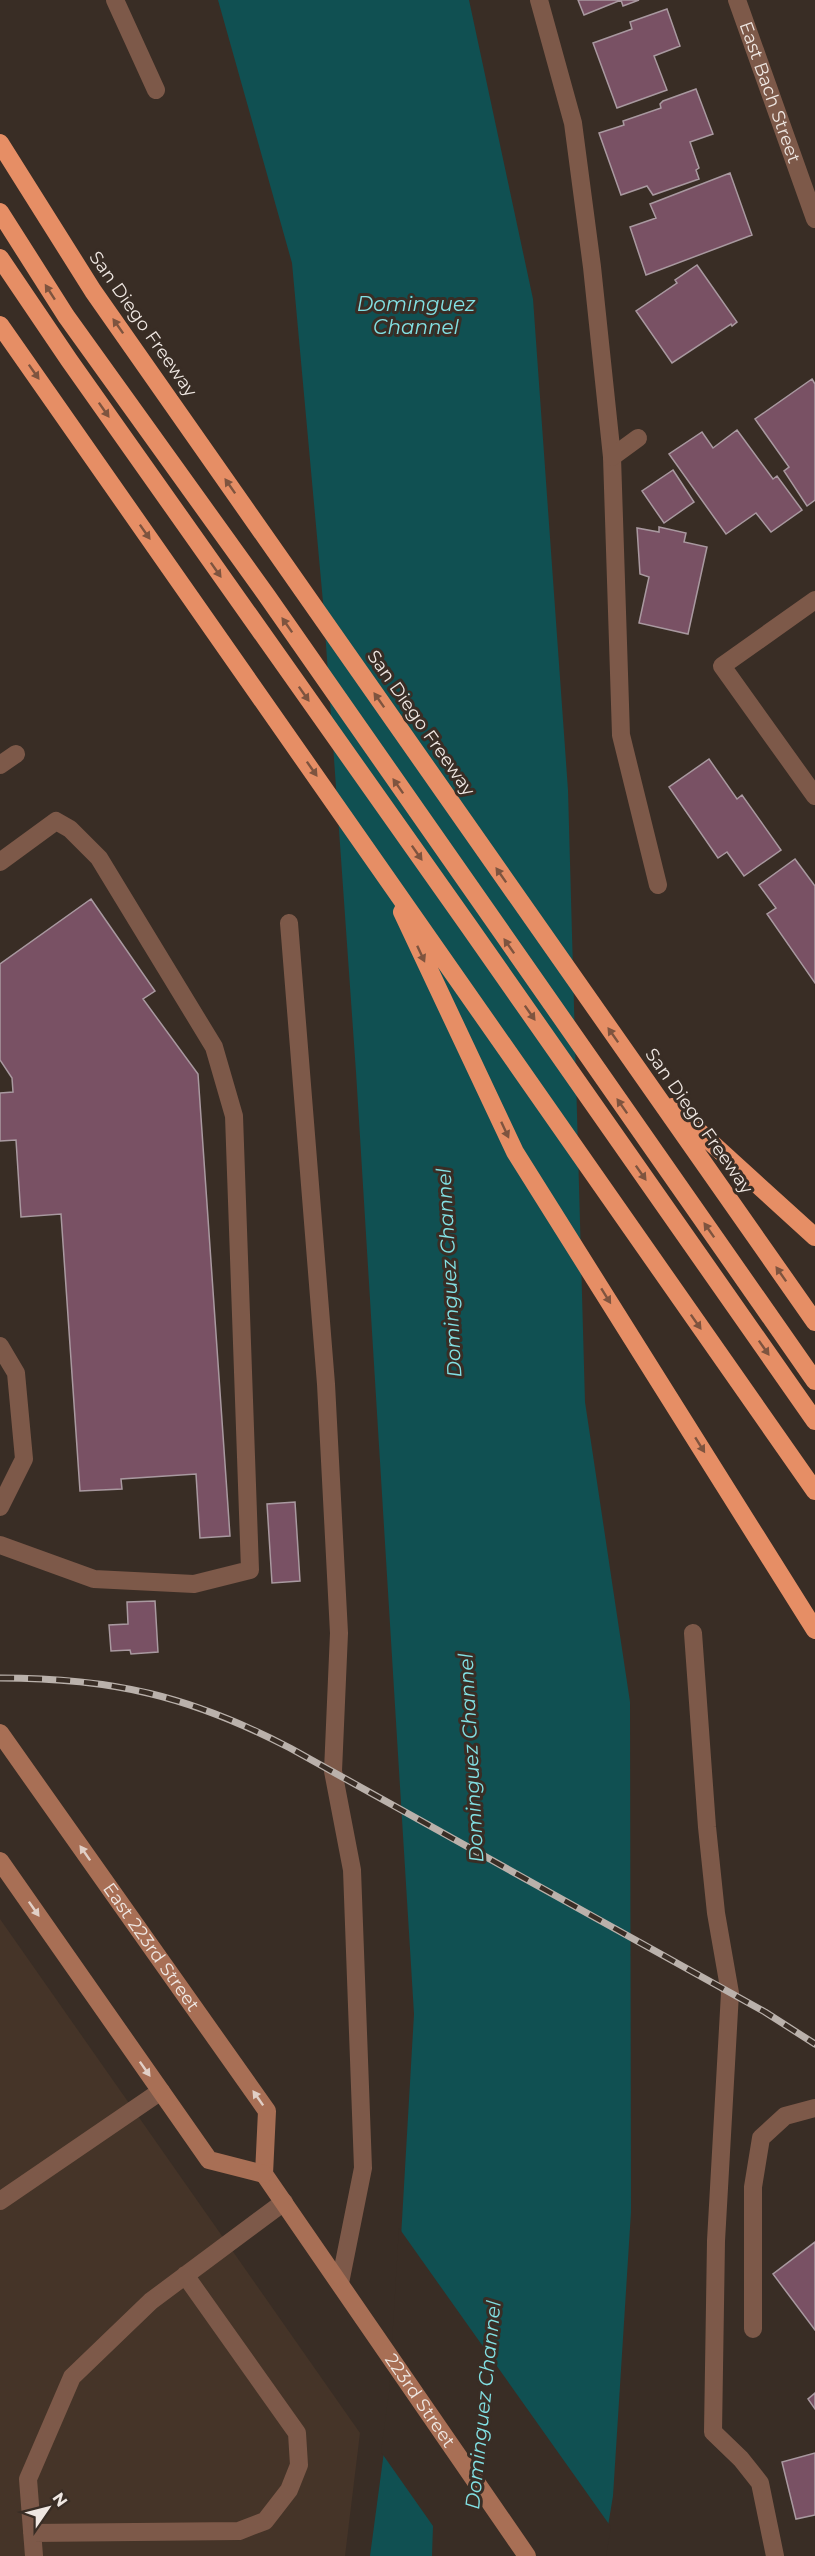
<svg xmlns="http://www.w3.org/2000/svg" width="815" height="2556" viewBox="0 0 815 2556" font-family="Montserrat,sans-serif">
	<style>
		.built { fill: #453428 }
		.water { fill: #105052 }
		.pier { fill: #392d25 }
		.building { fill: #795164; stroke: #a999a0; stroke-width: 1.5 }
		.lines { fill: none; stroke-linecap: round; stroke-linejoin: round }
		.lane { stroke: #7d5949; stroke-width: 18 }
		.street { stroke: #7d5949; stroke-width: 18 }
		.secondary { stroke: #a86f55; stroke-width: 18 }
		.highway { stroke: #e68e65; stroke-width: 18 }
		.rail-casing { stroke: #bab1ab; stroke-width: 7 }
		.rail { stroke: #392d25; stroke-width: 4.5; stroke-dasharray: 14; stroke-linecap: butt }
		.oneway { fill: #7e543f }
		.oneway2 { fill: #e1cfc6 }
		.labels { text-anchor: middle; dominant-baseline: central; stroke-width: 6; stroke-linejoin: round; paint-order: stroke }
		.street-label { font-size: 18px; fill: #efe7e2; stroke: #392d25 }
		.water-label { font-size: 20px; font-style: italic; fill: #82e1e4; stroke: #392d25 }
	</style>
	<rect width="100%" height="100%" fill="#392d25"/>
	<!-- built -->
	<path class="built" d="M 0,1919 L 360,2433 L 345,2556 L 0,2556 Z"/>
	<!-- water -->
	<path class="water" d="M 218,0 L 469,0 L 533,299 L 568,790 L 585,1402 L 630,1702 L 631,2212 L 613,2496 L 603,2556 L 370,2556 L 392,2392 L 414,2014 L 356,1072 L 323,602 L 292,263 Z"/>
	<!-- pier -->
	<path class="pier" d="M 399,2228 L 611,2527 L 606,2556 L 432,2556 L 433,2526 L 381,2452 L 389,2392 Z"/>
	<!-- building -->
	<path class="building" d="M 578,0 L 639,0 L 623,6 L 621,0 L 584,15 Z
		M 667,9 L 680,46 L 654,56 L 667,90 L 617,108 L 593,43 L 632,29 L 630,22 Z
		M 696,89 L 713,134 L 690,142 L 699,168 L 696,170 L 699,179 L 653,195 L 647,186 L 621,195 L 599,133 L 624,125 L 623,121 L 661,108 L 660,104 L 663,101 Z
		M 730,173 L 752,235 L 646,275 L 630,227 L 656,218 L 650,204 Z
		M 697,265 L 737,322 L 732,326 L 731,324 L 672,363 L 636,311 L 677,283 L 675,280 Z
		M 812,379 L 815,384 L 815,500 L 807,506 L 784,471 L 789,467 L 755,419 Z
		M 737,430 L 773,479 L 777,476 L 802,510 L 771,532 L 756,513 L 726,534 L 669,454 L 702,432 L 713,448 Z
		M 673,470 L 694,502 L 664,523 L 642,491 Z
		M 659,527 L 686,533 L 684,542 L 707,547 L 688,634 L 639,623 L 649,577 L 640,574 L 637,528 L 659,532 Z
		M 709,759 L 737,799 L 742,795 L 781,850 L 744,876 L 727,852 L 718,858 L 669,787 Z
		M 795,859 L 815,886 L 815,983 L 767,914 L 776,908 L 759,885 Z
		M 91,899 L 155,991 L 143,999 L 198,1074 L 230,1536 L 200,1538 L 196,1474 L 121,1479 L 122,1489 L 80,1491 L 61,1214 L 21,1217 L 16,1140 L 0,1141 L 0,1093 L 13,1092 L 12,1078 L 0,1060 L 0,964 Z
		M 295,1502 L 300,1581 L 272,1583 L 267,1504 Z
		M 155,1601 L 158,1652 L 131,1654 L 130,1650 L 111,1651 L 109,1625 L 128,1624 L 127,1602 Z
		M 815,2242 L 815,2330 L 773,2274 Z
		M 815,2393 L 815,2409 L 808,2399 Z
		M 815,2453 L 815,2515 L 796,2519 L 782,2462 Z"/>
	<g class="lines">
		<!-- lane -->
		<path class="lane" d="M 115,0 L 156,90
			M 539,0 L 573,123 L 592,267 L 612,457 L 621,735 L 658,885
			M 0,765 L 16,754
			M 0,862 L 56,821 L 70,829 L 99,858 L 214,1047 L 234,1116 L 250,1570 L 194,1584 L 94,1579 L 0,1545
			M 289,923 L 326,1384 L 339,1633 L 333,1771 L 352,1870 L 363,2168 L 340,2283
			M 0,1346 L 16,1373 L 24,1459 L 0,1507
			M 693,1633 L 707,1827 L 716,1913 L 730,1993 L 716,2241 L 713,2432 L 741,2459 L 760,2483 L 775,2556
			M 0,2201 L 161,2091
			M 753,2329 L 753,2187 L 761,2138 L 785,2116 L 815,2108
			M 32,2533 L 239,2531 L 265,2521 L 289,2490 L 299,2465 L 297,2433 L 185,2275
			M 34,2556 L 28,2479 L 72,2377 L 151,2301 L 284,2202"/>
		<!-- street -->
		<g class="street">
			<path id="s1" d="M 737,0 L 815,219"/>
			<path d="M 612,457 L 638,438"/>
			<path d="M 815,600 L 722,666 L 815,796"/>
		</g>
		<!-- secondary -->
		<g class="secondary">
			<path id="s2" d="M 0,1733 L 267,2111 L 264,2174 L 527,2556"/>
			<path d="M 0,1861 L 209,2160 L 264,2174"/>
		</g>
		<!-- highway -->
		<path class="highway" d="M 0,143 L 93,291 L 815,1322
			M 0,212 L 66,316 L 267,596 L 815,1381
			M 0,258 L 69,360 L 468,925 L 815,1421
			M 0,325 L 815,1491
			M 402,912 L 515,1152 L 815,1630
			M 672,1107 L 815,1237"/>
		<defs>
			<path id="rail" d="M 0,1678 C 113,1678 190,1696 290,1748 L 765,2012 L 815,2044"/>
		</defs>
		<!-- rail casing -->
		<use href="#rail" class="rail-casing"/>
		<!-- rail -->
		<use href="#rail" class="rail"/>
	</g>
	<!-- one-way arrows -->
	<defs><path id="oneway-solid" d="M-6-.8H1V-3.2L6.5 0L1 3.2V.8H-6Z" transform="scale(1.5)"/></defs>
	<g class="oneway">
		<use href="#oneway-solid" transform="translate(50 292) rotate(-123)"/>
		<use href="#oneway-solid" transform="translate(118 326) rotate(-125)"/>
		<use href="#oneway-solid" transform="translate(34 372) rotate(55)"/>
		<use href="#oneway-solid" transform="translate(104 410) rotate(55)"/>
		<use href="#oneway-solid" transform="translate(230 486) rotate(-125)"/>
		<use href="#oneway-solid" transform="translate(145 532) rotate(55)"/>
		<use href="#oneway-solid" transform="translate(216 570) rotate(55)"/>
		<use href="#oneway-solid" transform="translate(287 625) rotate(-125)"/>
		<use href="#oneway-solid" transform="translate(304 694) rotate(55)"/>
		<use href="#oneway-solid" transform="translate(379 700) rotate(-125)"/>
		<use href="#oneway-solid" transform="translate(312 769) rotate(55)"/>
		<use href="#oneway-solid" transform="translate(398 786) rotate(-125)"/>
		<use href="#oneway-solid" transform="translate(417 853) rotate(55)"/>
		<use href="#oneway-solid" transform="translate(501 875) rotate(-125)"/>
		<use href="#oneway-solid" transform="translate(509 946) rotate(-125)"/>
		<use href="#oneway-solid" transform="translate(421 954) rotate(65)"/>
		<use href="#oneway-solid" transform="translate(530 1013) rotate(55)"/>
		<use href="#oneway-solid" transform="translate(613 1035) rotate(-125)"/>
		<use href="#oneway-solid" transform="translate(622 1106) rotate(-125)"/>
		<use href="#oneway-solid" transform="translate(505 1130) rotate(65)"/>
		<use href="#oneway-solid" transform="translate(641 1173) rotate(55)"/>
		<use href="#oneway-solid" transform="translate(709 1230) rotate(-125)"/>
		<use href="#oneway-solid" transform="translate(781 1274) rotate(-125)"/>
		<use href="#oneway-solid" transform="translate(606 1296) rotate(58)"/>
		<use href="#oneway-solid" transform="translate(696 1322) rotate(55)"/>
		<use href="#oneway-solid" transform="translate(764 1348) rotate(55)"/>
		<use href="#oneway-solid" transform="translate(700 1445) rotate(58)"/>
	</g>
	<g class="oneway2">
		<use href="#oneway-solid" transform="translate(85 1853) rotate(-125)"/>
		<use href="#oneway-solid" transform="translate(34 1909) rotate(55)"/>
		<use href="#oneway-solid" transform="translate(145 2069) rotate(55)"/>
		<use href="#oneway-solid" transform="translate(258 2098) rotate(-125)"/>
	</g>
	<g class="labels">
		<!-- street labels -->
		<g class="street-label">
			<text stroke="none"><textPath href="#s1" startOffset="98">East Bach Street</textPath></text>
			<text transform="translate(143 324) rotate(55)">San Diego Freeway</text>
			<text transform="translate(421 723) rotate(55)">San Diego Freeway</text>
			<text transform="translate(699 1121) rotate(55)">San Diego Freeway</text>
			<text stroke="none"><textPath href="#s2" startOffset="262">East 223rd Street</textPath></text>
			<text stroke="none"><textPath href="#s2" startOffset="801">223rd Street</textPath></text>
		</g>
		<!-- water labels -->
		<g class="water-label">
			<text x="416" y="304">Dominguez<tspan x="416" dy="23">Channel</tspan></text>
			<text transform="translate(449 1273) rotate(-93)">Dominguez Channel</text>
			<text transform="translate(471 1758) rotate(-93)">Dominguez Channel</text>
			<text transform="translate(483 2405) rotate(-84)">Dominguez Channel</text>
		</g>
	</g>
	<!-- north arrow -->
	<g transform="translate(48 2508) rotate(55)" stroke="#392d25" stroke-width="4.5" paint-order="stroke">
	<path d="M0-4.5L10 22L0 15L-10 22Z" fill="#efe7e2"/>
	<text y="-9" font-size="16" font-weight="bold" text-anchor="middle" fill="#efe7e2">N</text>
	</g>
</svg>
